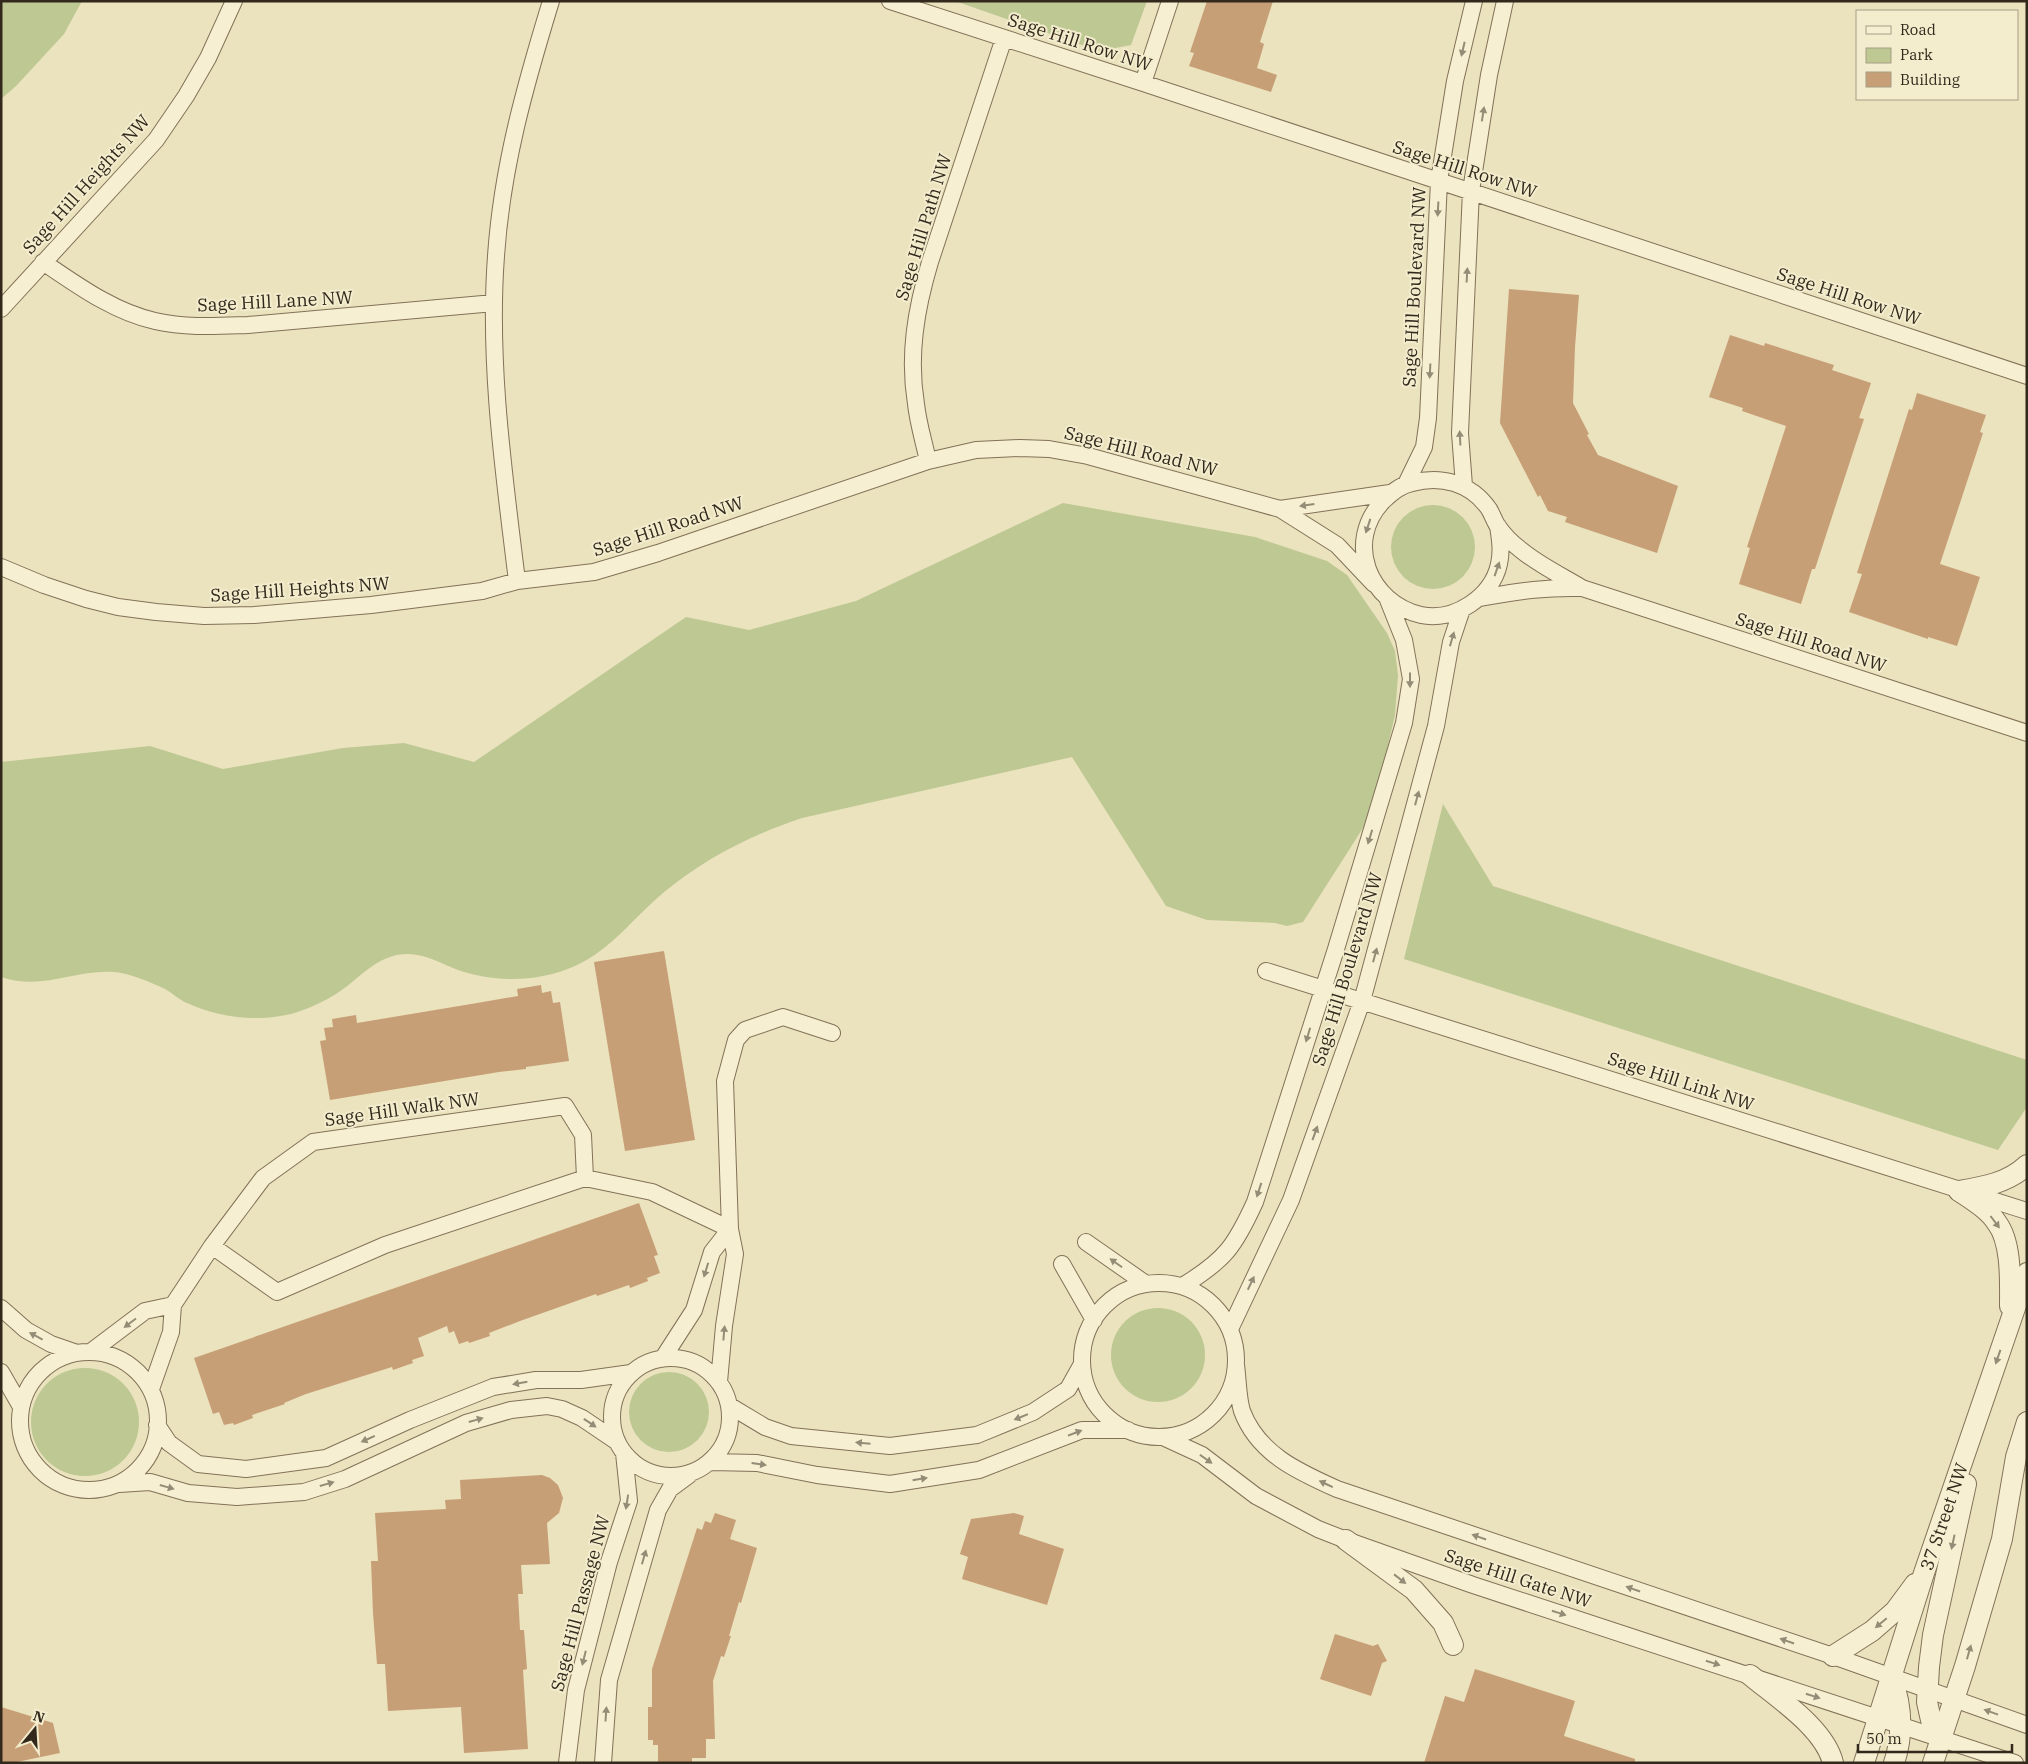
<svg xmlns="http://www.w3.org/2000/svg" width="2028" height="1764" viewBox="0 0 2028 1764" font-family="'IBM Plex Serif',serif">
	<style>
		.green { fill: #bdc893 }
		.building { fill: #c79f76 }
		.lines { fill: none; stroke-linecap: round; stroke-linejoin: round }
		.minor-casing { stroke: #827258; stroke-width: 18 }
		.tertiary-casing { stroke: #827258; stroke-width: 22 }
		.minor { stroke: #f6efd1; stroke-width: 16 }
		.tertiary { stroke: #f6efd1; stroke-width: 20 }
		.oneway { fill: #948c76 }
		.labels { text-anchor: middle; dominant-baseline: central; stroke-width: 4; stroke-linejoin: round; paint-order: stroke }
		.street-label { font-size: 18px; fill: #32291c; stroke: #f3eccd }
	</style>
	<rect width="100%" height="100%" fill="#ebe2be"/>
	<!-- green -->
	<path class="green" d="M 1,1 L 82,1 L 64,34 L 16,86 L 1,99 Z
		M 955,1 L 1147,1 L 1131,45 L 1099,51 Z
		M 1063,503 L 1255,537 L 1327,561 L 1347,575 L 1387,633 L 1395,651 L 1398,675 L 1395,715 L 1379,784 L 1363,828 L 1303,922 L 1287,926 L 1275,923 L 1207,920 L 1166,906 L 1072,757 L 802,818 C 751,835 704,859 663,893 C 633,918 611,950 575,966 C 539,982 495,983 458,970 C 442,964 426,954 408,954 C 376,954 360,979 336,994 C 323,1002 306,1010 291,1014 C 258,1022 219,1018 187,1003 C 179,1000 173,993 165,989 C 150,982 132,974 115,972 C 73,969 44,991 1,977 L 1,762 L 150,746 L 223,769 L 343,748 L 404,743 L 474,762 L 686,617 L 749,630 L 856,601 Z
		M1391 547a42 42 0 1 1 84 0a42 42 0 1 1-84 0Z
		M 1443,804 L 1493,886 L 2027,1060 L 2027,1107 L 1998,1150 L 1404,959 Z
		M1111 1355a47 47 0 1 1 94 0a47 47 0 1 1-94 0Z
		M31 1422a54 54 0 1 1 108 0a54 54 0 1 1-108 0Z
		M629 1412a40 40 0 1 1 80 0a40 40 0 1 1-80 0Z"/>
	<!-- building -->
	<path class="building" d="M 1207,1 L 1273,1 L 1260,42 L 1264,44 L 1257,68 L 1277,75 L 1271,92 L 1189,66 L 1194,53 L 1190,52 Z
		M 1509,289 L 1579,295 L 1575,347 L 1573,403 L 1589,434 L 1587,435 L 1598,455 L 1678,486 L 1657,553 L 1565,522 L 1567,517 L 1548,511 L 1540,495 L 1538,497 L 1500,423 Z
		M 1730,335 L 1764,346 L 1765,343 L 1834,365 L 1832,370 L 1871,383 L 1859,418 L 1864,419 L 1855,446 L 1815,569 L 1812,569 L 1801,604 L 1739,584 L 1750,548 L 1747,547 L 1786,426 L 1742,411 L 1743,408 L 1709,397 Z
		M 1917,393 L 1986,415 L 1980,432 L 1983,433 L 1940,564 L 1980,577 L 1957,646 L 1928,637 L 1928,639 L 1849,612 L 1862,574 L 1857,573 L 1909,409 L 1912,410 Z
		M 664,951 L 695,1140 L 625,1151 L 594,962 Z
		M 541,985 L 542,993 L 551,991 L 553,1003 L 560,1002 L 569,1061 L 526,1067 L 526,1069 L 499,1072 L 330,1100 L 320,1041 L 326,1040 L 324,1028 L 333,1027 L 332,1019 L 356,1015 L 357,1023 L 483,1002 L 518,996 L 517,989 Z
		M 639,1203 L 658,1255 L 654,1256 L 660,1273 L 647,1278 L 648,1281 L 630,1288 L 629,1285 L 597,1296 L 596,1294 L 520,1321 L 489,1333 L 490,1336 L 469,1343 L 468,1341 L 459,1344 L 454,1331 L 449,1333 L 447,1326 L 418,1338 L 424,1356 L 412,1360 L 413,1363 L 393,1370 L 392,1367 L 306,1394 L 284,1403 L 285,1404 L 252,1415 L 253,1418 L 234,1425 L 233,1423 L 224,1425 L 219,1412 L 213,1414 L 194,1358 Z
		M 542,1475 L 550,1478 L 558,1485 L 563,1498 L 559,1513 L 547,1523 L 550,1564 L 521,1565 L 523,1594 L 518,1594 L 520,1630 L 524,1630 L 527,1669 L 523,1670 L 528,1749 L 464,1753 L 461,1707 L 388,1711 L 385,1664 L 377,1664 L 373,1613 L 371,1561 L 378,1561 L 375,1513 L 446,1509 L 445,1500 L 461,1499 L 460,1480 Z
		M 715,1513 L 736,1520 L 730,1539 L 757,1548 L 741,1603 L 739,1602 L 729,1636 L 731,1636 L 724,1657 L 721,1656 L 713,1681 L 715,1739 L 706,1739 L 706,1758 L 692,1758 L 692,1763 L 658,1763 L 658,1745 L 653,1745 L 653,1740 L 648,1740 L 648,1707 L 652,1707 L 652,1669 L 697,1528 L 702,1530 L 705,1521 L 711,1523 Z
		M 1014,1513 L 1024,1516 L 1019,1534 L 1064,1549 L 1047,1605 L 962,1579 L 968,1557 L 960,1554 L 971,1519 Z
		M 1335,1634 L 1373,1646 L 1378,1644 L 1387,1661 L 1382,1663 L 1371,1696 L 1320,1679 Z
		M 1475,1669 L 1575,1701 L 1564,1736 L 1635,1759 L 1635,1763 L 1424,1763 L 1445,1696 L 1464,1702 Z
		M 1,1707 L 53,1723 L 60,1753 L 12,1763 L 1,1763 Z"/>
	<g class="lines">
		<defs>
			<path id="minor" d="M 890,1 L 1143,83 L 2027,376
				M 1143,83 L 1170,1
				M 43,262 C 77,285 114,312 155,321 C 186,328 217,326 248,325 L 494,303
				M 1,309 L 156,140 L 186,96 L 208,58 L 234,1
				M 928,461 C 924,442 918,423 916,404 C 908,355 916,309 930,262 L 1004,38
				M 1406,484 L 1424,447 L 1428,418 L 1439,181 L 1455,81 L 1474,1
				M 1464,486 L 1460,433 L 1471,191 L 1489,75 L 1505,1
				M 1280,509 L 1390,493
				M 1498,526 C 1500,539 1502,551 1499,564 C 1492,597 1454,622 1421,615 C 1369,603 1344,542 1383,501 C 1391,493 1400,485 1412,483 C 1441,475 1471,483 1489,509 C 1492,514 1494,520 1497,525 C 1503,534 1513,544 1521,550 C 1539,565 1562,576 1582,588 L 2027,733
				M 1,567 L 44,585 L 86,599 L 118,607 L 156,612 L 204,616 L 254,615 L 371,605 L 482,591 L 517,581 L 594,572 L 658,553 L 928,461 L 976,450 L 1020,448 L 1049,449 L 1088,456 L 1280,509 L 1337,545 L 1374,584
				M 517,581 C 504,474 488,364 496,256 C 502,167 525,86 551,1
				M 1479,598 C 1516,592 1542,587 1580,588
				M 1266,971 L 2027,1211
				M 585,1178 L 652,1192 L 730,1229
				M 1086,1242 L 1146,1284
				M 1062,1264 L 1094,1320
				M1082 1360a77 77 0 1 1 154 0a77 77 0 1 1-154 0Z
				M 1184,1285 C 1225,1260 1235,1246 1255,1202 L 1336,949 L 1404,723 L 1411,679 L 1404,640 L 1388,600
				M 1,1308 L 26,1330 L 51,1344 L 77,1353
				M 1231,1327 L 1291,1200 L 1362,1001 L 1436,726 L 1451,642 L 1462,609
				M 92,1351 L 145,1311 L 173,1305
				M20 1421a69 69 0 1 1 138 0a69 69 0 1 1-138 0Z
				M612 1417a59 59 0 1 1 118 0a59 59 0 1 1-118 0Z
				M 663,1358 L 694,1310 L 712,1252 L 730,1229
				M 1236,1365 C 1238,1380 1238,1398 1242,1411 C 1258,1454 1299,1472 1337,1489 L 1833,1656 L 2027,1725
				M 1,1372 L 20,1405
				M 719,1382 L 724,1326 L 735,1254 L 730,1229 L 725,1081 L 736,1040 L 745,1030 L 783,1017 L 832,1033
				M 151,1389 L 171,1332 L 173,1305 L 212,1246 L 263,1178 L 313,1142 L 565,1106 L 583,1135 L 585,1178 L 385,1245 L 277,1292 L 212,1246
				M 730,1406 L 765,1427 L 791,1436 L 890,1446 L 977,1435 L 1033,1412 L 1068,1389 L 1082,1364
				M 157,1425 L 169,1443 L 198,1464 L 246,1469 L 326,1458 L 410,1420 L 493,1387 L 536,1380 L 581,1380 L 631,1373
				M 1163,1437 L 1202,1455 L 1256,1496 L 1318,1529 L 1346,1540 L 1473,1585 L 2015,1763
				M 711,1462 L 757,1463 L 817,1475 L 890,1484 L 979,1470 L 1082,1430 L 1128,1430
				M 119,1484 L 150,1482 L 188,1493 L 237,1497 L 304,1492 L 345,1479 L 466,1423 L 511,1410 L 547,1406 L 562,1409 L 582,1418 L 616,1441
				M 567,1763 L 576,1690 L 609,1562 L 629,1501 L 624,1453
				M 603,1763 L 609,1680 L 658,1510 L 670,1489 L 689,1475"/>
			<g id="tertiary">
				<path d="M 1959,1191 C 1972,1200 1988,1209 1997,1223 C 2012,1243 2010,1282 2010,1306"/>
				<path d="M 1959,1191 C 1983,1187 2008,1183 2027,1165"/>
				<path d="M 1346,1540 L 1414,1590 L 1443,1623 L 1453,1645"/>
				<path d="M 1833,1656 L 1872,1631 L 1895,1611 L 1915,1584"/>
				<path d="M 1750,1675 C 1776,1697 1825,1728 1833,1763"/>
				<path d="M 1891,1676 C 1902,1705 1904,1733 1894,1763"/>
				<path d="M 1941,1739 L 1931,1720 L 1927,1702 L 1929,1667 L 1933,1635 L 1966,1484"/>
				<path id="s1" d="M 1864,1763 L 1924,1573 L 2027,1273"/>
				<path d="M 1933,1763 L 1965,1666 L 2002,1539 L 2016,1457 L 2027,1422"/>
			</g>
		</defs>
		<!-- minor casing -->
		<use href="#minor" class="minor-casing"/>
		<!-- tertiary casing -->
		<use href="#tertiary" class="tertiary-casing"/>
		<!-- minor -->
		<use href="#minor" class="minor"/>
		<!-- tertiary -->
		<use href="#tertiary" class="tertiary"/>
	</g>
	<!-- one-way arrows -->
	<defs><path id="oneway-solid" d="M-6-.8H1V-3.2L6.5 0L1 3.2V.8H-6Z" transform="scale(1.25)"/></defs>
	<g class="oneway">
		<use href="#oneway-solid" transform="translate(1463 49) rotate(103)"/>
		<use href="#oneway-solid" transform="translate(1483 114) rotate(-81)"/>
		<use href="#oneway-solid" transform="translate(1438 209) rotate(93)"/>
		<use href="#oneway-solid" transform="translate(1467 275) rotate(-87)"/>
		<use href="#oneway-solid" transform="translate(1430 371) rotate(93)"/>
		<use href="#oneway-solid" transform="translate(1460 438) rotate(-93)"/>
		<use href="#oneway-solid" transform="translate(1307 505) rotate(172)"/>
		<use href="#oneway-solid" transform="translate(1368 526) rotate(108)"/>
		<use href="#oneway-solid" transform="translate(1497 569) rotate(-71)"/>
		<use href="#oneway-solid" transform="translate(1452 639) rotate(-74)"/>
		<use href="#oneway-solid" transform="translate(1410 680) rotate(90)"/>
		<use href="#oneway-solid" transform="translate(1417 798) rotate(-75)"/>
		<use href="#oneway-solid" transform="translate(1370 837) rotate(107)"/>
		<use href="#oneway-solid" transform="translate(1375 955) rotate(-75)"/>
		<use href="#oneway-solid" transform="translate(1308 1035) rotate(107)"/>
		<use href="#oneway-solid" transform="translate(1315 1133) rotate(-70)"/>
		<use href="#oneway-solid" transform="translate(1259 1190) rotate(108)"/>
		<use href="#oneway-solid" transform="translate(1995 1222) rotate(53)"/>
		<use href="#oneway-solid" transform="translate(1116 1263) rotate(-145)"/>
		<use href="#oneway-solid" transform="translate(706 1270) rotate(107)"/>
		<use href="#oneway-solid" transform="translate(1251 1283) rotate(-65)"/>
		<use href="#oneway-solid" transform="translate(130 1323) rotate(143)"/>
		<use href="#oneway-solid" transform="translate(724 1333) rotate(-85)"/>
		<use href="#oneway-solid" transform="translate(36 1336) rotate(-152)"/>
		<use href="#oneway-solid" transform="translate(1998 1357) rotate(109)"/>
		<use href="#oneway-solid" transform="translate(520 1383) rotate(170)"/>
		<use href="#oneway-solid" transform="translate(1021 1417) rotate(158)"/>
		<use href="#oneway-solid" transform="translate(476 1420) rotate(-16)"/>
		<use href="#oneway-solid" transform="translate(590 1423) rotate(34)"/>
		<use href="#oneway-solid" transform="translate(1075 1433) rotate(-21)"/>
		<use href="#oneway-solid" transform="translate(368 1439) rotate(156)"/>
		<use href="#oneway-solid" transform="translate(863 1443) rotate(-175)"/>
		<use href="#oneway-solid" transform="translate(1206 1459) rotate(35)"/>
		<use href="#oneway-solid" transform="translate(759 1464) rotate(8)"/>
		<use href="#oneway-solid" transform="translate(920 1479) rotate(-9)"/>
		<use href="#oneway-solid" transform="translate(327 1484) rotate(-16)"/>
		<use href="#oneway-solid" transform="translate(1326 1484) rotate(-155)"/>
		<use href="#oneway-solid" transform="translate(167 1487) rotate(16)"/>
		<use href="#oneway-solid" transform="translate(627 1502) rotate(99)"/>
		<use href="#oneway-solid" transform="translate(1479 1537) rotate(-161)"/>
		<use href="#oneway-solid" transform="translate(1953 1542) rotate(102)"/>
		<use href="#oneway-solid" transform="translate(644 1557) rotate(-74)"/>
		<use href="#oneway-solid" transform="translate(1400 1579) rotate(38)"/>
		<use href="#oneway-solid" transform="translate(1633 1589) rotate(-161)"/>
		<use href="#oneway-solid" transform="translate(1559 1613) rotate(18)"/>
		<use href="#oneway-solid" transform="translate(1881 1623) rotate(140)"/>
		<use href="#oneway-solid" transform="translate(1787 1641) rotate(-161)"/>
		<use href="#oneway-solid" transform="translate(1969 1652) rotate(-74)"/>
		<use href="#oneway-solid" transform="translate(584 1658) rotate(104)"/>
		<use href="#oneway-solid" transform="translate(1713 1663) rotate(18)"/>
		<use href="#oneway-solid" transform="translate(1813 1696) rotate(18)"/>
		<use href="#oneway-solid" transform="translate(1991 1712) rotate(-160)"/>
		<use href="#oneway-solid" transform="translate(606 1714) rotate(-86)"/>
	</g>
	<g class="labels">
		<!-- street labels -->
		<g class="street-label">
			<text transform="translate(1080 42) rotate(18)">Sage Hill Row NW</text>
			<text transform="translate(1465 169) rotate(18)">Sage Hill Row NW</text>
			<text transform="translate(86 184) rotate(-48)">Sage Hill Heights NW</text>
			<text transform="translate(923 227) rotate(-73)">Sage Hill Path NW</text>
			<text transform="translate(1414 287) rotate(-87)">Sage Hill Boulevard NW</text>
			<text transform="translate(1849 296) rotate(18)">Sage Hill Row NW</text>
			<text transform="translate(275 301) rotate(-3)">Sage Hill Lane NW</text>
			<text transform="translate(1141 451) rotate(14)">Sage Hill Road NW</text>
			<text transform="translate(668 526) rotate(-18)">Sage Hill Road NW</text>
			<text transform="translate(300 589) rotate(-4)">Sage Hill Heights NW</text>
			<text transform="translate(1811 642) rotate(18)">Sage Hill Road NW</text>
			<text transform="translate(1347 969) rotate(-73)">Sage Hill Boulevard NW</text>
			<text transform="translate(1681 1081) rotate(18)">Sage Hill Link NW</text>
			<text transform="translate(402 1109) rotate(-8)">Sage Hill Walk NW</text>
			<text stroke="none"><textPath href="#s1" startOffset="259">37 Street NW</textPath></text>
			<text transform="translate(1518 1578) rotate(18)">Sage Hill Gate NW</text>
			<text transform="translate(580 1603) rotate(-75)">Sage Hill Passage NW</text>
		</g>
	</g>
	<!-- border -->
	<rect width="2028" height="1764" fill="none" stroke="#32291c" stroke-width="5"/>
	<!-- legend -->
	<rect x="1856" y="10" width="162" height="90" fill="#f3eccd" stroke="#a69e86"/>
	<rect x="1866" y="26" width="25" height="8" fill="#f6efd1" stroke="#a69e86"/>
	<text x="1900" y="35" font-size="15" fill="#32291c">Road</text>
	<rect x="1866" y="48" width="25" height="15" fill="#bdc893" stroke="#a69e86"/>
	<text x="1900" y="60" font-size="15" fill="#32291c">Park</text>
	<rect x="1866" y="72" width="25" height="15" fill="#c79f76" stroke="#a69e86"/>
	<text x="1900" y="85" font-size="15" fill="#32291c">Building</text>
	<!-- north arrow -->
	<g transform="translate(35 1729) rotate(18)" stroke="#f3eccd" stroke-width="4" paint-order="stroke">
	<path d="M0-4L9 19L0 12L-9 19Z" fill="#32291c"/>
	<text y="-8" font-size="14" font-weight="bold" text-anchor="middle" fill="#32291c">N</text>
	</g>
	<!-- scale -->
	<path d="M1858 1744v8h154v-8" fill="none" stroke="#32291c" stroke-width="2.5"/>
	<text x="1866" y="1744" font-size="15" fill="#32291c" stroke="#f3eccd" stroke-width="4" paint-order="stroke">50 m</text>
</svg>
